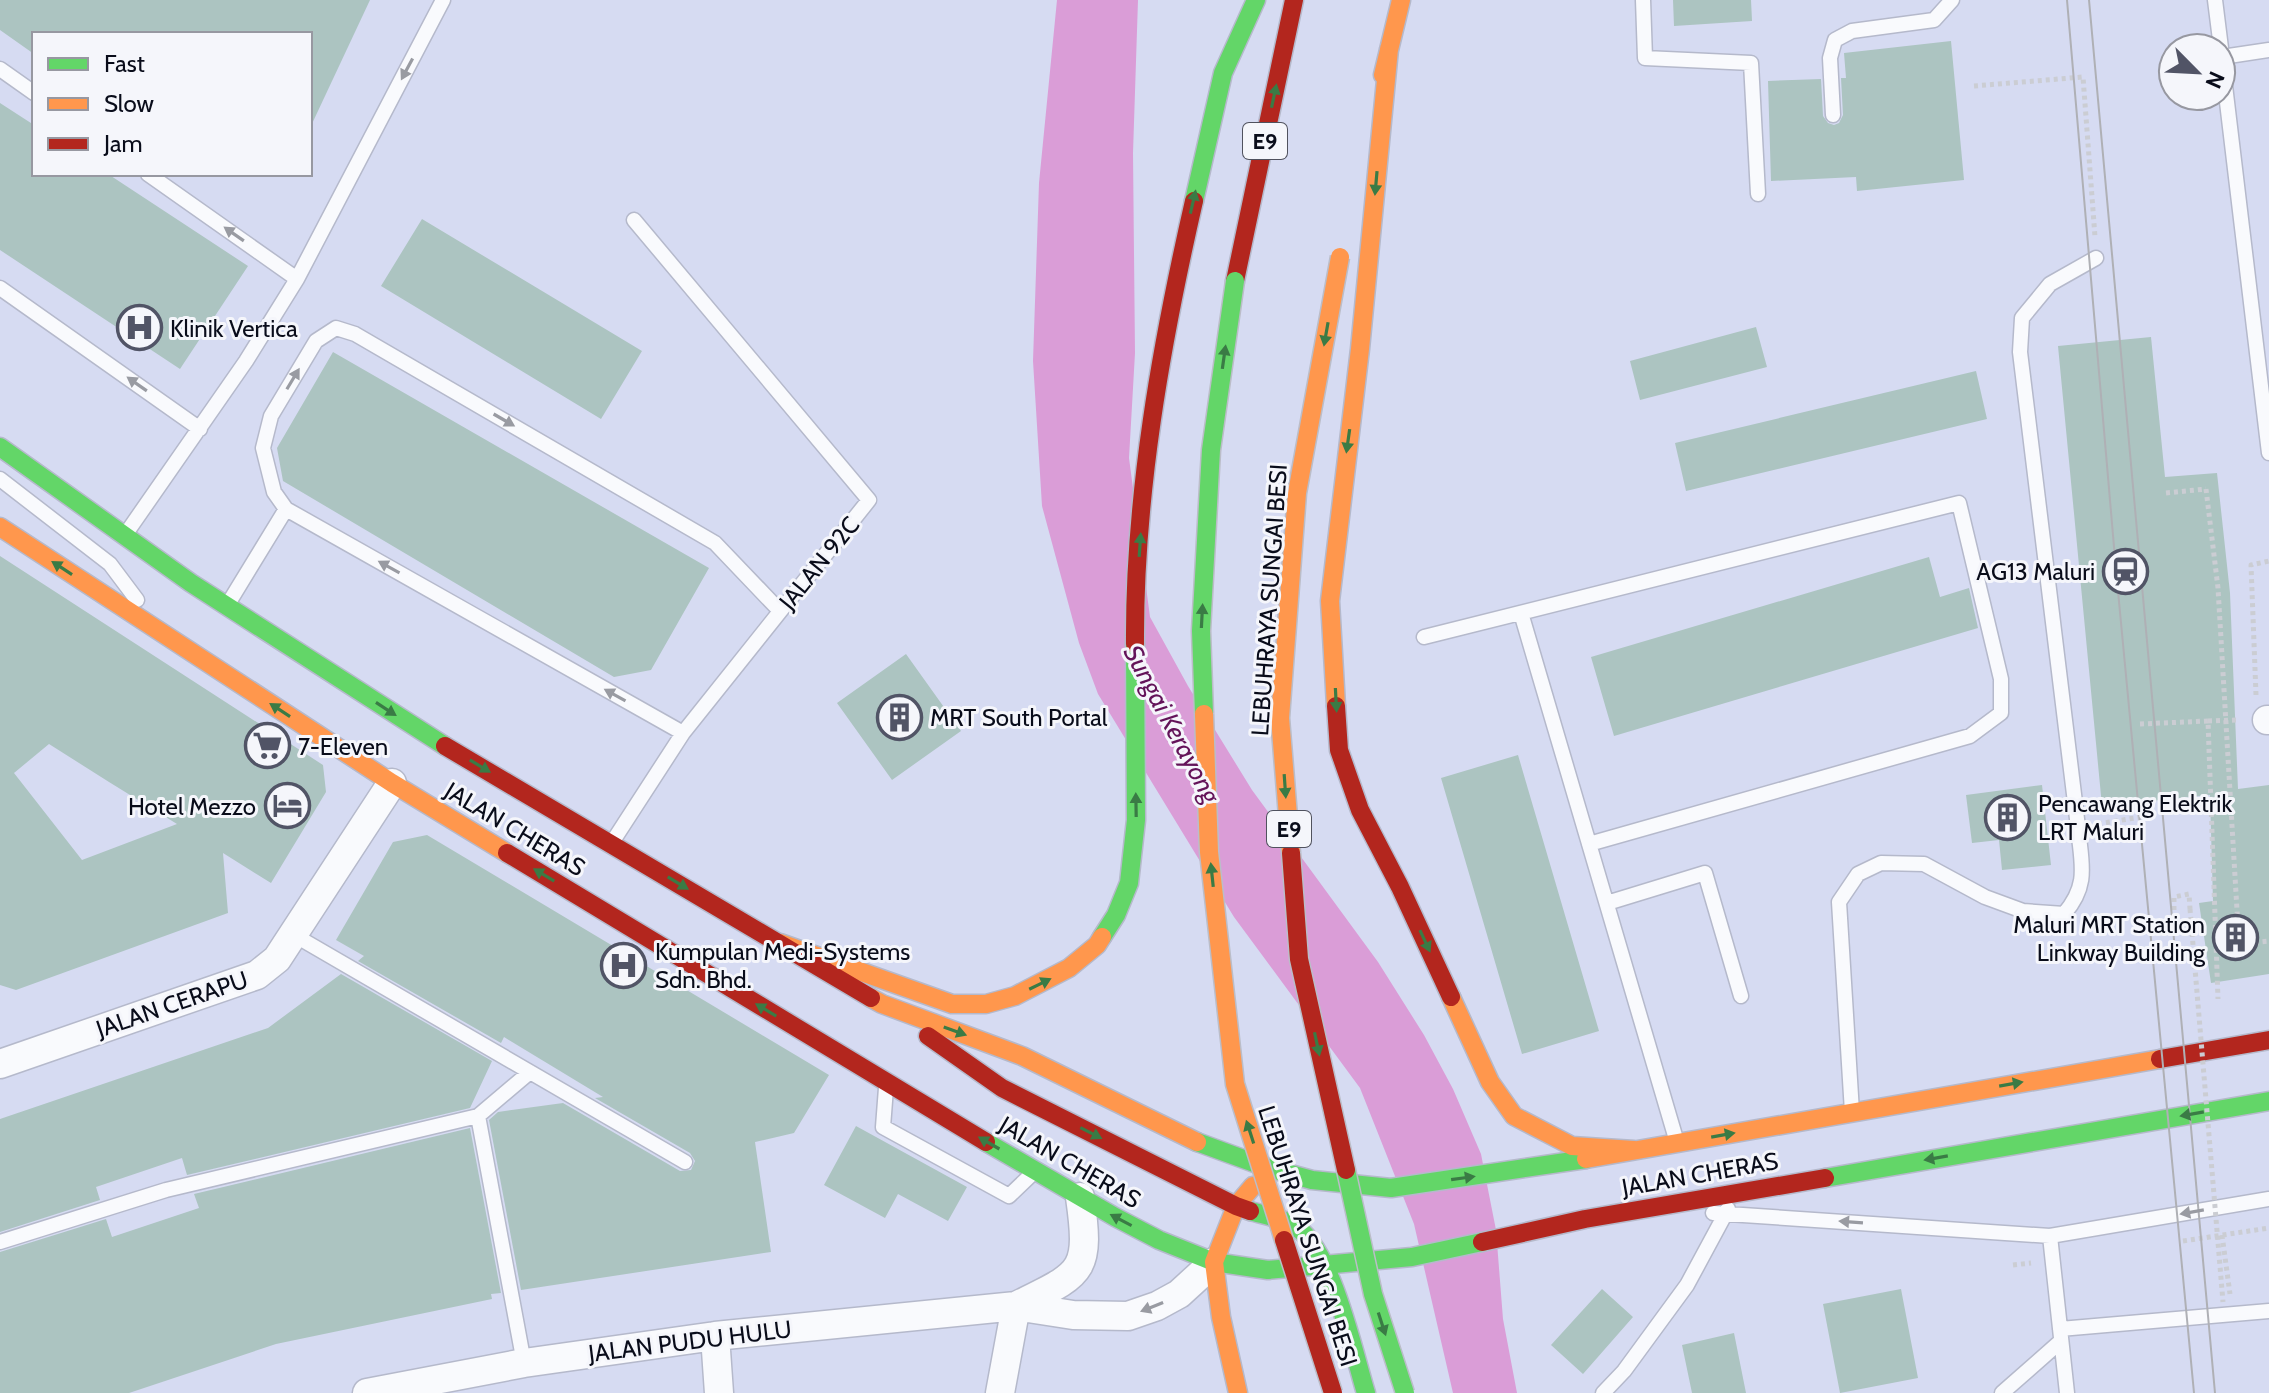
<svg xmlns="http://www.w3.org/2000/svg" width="2269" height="1393" viewBox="0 0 2269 1393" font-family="Cabin,sans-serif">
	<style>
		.water { fill: #da9dd7 }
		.building { fill: #acc4c1; fill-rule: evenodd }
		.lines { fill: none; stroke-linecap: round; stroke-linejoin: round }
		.lane-casing { stroke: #b5b9cb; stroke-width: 17 }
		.street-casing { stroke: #b5b9cb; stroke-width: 31 }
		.fast-casing { stroke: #b5b9cb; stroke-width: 21 }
		.slow-casing { stroke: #b5b9cb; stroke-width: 21 }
		.jam-casing { stroke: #b5b9cb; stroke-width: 21 }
		.path { stroke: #cbcdd3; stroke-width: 5; stroke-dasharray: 4 4; stroke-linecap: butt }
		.lane { stroke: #f9fafd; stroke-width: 14 }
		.street { stroke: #f9fafd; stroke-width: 28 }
		.fast { stroke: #63d668; stroke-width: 18 }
		.slow { stroke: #ff974d; stroke-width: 18 }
		.jam { stroke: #b3261e; stroke-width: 18 }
		.tram { stroke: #afb0b5; stroke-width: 2 }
		.fast-bridge-casing { stroke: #bbbdc8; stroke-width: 21; stroke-linecap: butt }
		.slow-bridge-casing { stroke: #bbbdc8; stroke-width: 21; stroke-linecap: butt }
		.jam-bridge-casing { stroke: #bbbdc8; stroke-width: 21; stroke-linecap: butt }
		.path-bridge { stroke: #cbcdd3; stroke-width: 5; stroke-dasharray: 4 4; stroke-linecap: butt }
		.fast-bridge { stroke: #63d668; stroke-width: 18 }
		.slow-bridge { stroke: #ff974d; stroke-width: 18 }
		.jam-bridge { stroke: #b3261e; stroke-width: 18 }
		.oneway { fill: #999ba2 }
		.oneway2 { fill: #3a7b45 }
		.labels { text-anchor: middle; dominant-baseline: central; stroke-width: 6; stroke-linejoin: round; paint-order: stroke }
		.shield { fill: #f5f6fb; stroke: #50525e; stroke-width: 2 }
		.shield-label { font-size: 22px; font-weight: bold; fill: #090c1a }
		.poi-label { font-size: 24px; fill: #090c1a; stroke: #f5f6fb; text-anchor: start }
		.street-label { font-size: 24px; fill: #090c1a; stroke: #f5f6fb }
		.water-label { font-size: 26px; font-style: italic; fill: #631359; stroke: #f5f6fb }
	</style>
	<rect width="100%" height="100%" fill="#d6dbf2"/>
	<!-- water -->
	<path class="water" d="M 1057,0 L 1138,0 L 1133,153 L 1135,353 L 1129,458 L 1150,617 L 1188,686 L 1252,790 L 1378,962 L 1424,1035 L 1453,1089 L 1481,1154 L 1496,1230 L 1503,1319 L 1517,1393 L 1453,1393 L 1414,1224 L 1360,1088 L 1234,917 L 1098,694 L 1079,643 L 1042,506 L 1033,361 L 1039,183 Z"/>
	<!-- building -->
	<path class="building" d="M 0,0 L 370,0 L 310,128 L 310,34 L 34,34 L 34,54 L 0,30 Z
		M 1673,0 L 1751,0 L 1752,21 L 1674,26 Z
		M 1951,41 L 1964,180 L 1857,191 L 1856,177 L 1771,181 L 1768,81 L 1821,79 L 1823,116 L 1828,123 L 1834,125 L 1839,123 L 1843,115 L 1841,78 L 1846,78 L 1844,53 Z
		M 0,103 L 34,125 L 34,174 L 108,174 L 248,266 L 180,369 L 0,250 Z
		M 422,219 L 642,351 L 601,419 L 381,286 Z
		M 1756,327 L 1767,367 L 1640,400 L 1630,361 Z
		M 2151,337 L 2165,477 L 2217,473 L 2230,593 L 2238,789 L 2269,785 L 2269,974 L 2211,983 L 2199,903 L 2213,901 L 2210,795 L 2102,806 L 2058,346 Z
		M 333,352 L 709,568 L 651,670 L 614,677 L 283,481 L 277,448 Z
		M 1976,371 L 1987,419 L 1686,491 L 1675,443 Z
		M 0,556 L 323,765 L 326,792 L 271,883 L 223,853 L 228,913 L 16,990 L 0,985 ZM 49,744 L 109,782 L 177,824 L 82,860 L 14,773 Z
		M 1929,557 L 1940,597 L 1969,588 L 1978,628 L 1614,736 L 1591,657 Z
		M 906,654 L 961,731 L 892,780 L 837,703 Z
		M 1518,755 L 1599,1031 L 1522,1054 L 1441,778 Z
		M 2042,785 L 2051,865 L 2002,870 L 1999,840 L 1972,843 L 1966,795 Z
		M 427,835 L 829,1075 L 794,1133 L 755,1142 L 771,1252 L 521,1290 L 489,1120 L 498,1112 L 563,1103 L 680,1171 L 691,1170 L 695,1161 L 690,1153 L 595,1098 L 603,1097 L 504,1037 L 501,1043 L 358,961 L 364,956 L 336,940 L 393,842 Z
		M 341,974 L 492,1061 L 470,1108 L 187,1175 L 182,1158 L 96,1187 L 100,1200 L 0,1232 L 0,1119 L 268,1028 Z
		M 856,1126 L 967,1187 L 948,1221 L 898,1194 L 885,1218 L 824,1185 Z
		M 470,1128 L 501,1293 L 491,1294 L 492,1299 L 276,1344 L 129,1393 L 0,1393 L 0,1252 L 106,1219 L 112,1237 L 199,1208 L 194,1194 Z
		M 1602,1289 L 1633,1317 L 1583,1374 L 1551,1345 Z
		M 1901,1289 L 1918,1378 L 1840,1393 L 1823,1304 Z
		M 1734,1333 L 1746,1393 L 1692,1393 L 1682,1345 Z"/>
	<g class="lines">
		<defs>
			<path id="lane" d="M 1643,0 L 1645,58 L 1751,63 L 1758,194
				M 2215,0 L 2221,48
				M 2221,52 L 2269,453
				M 2222,57 L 2269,50
				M 0,69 L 34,93
				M 1833,115 L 1830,58 L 1835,40 L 1852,31 L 1934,20 L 1952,0
				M 148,174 L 297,279
				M 0,288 L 200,429
				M 0,479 L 110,564 L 137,600
				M 125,535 L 246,361 L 297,279 L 443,0
				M 228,604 L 286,509
				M 1521,613 L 1676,1139
				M 1424,637 L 1959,503 L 2001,679 L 2001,713 L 1970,736 L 1589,844
				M 683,733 L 286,509 L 274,492 L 263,448 L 271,416 L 316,341 L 336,328 L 355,334 L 715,543 L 780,611
				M 613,841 L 683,733 L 869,500 L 634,220
				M 1607,903 L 1705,873 L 1741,996
				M 294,935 L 685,1162
				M 886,1088 L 883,1127 L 1009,1196 L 1033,1173
				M 1852,1112 L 1839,902 L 1858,874 L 1881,863 L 1924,864 L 1985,897 L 2023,911 L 2064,914 C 2090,884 2081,863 2078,827 L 2020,352 L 2022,318 L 2050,284 L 2096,258
				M 1713,1213 L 2050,1236 L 2269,1199
				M 2050,1236 L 2067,1393
				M 0,1242 L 166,1190 L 478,1116
				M 2060,1329 L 2269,1311
				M 524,1363 L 478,1116 L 530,1072
				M 1603,1393 L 1624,1371 L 1687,1285 L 1728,1209
				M 2002,1393 L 2061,1341"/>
			<path id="street" d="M 2267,720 L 2269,720
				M 0,1064 L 257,975 L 277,959 L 392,783
				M 1016,1306 C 1082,1273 1091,1274 1080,1197
				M 715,1336 L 719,1393
				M 367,1393 L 524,1363 L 715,1336 L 1016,1306 L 1073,1315 L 1128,1316 L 1157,1306 L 1179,1294 L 1214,1262
				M 1000,1393 L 1016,1306"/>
			<path id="fast" d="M 1194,201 L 1223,73 L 1256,0
				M 0,447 L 191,583 L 445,746
				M 1102,937 L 1116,915 L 1129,883 L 1136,820 L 1135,644
				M 986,1142 L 1115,1217 L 1159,1240 L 1214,1262 L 1268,1270 L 1412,1257 L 1482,1242
				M 1197,1142 L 1268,1168 L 1312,1180 L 1391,1188 L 1586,1159
				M 1825,1178 L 2269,1101
				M 1250,1211 C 1264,1215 1280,1218 1292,1224 C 1331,1245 1353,1351 1366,1393"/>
			<path id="slow" d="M 1383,75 L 1401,0
				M 0,527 L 392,783 L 507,853
				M 1336,706 L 1330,601 L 1360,349 L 1389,49
				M 780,943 L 952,1004 L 986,1004 L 1015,996 L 1069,968 L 1097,945 L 1102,937
				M 1451,997 L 1490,1082 L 1514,1116 L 1572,1146 L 1634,1150
				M 871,998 L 882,1004 L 1022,1056 L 1197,1142
				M 1586,1159 L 2160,1059
				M 1238,1393 L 1221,1317 L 1214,1262 L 1236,1206 L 1253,1186"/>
			<path id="jam" d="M 1235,281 L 1294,0
				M 1135,644 C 1134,496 1161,345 1194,201
				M 1336,706 L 1339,750 L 1360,810 L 1400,887 L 1451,997
				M 445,746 L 871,998
				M 507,853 L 986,1142
				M 928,1036 L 1002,1088 L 1236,1206 L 1250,1211
				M 2160,1059 L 2269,1040
				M 1482,1242 L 1585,1219 L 1825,1178"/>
		</defs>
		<!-- lane casing -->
		<use href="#lane" class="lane-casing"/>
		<!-- street casing -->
		<use href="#street" class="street-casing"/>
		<!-- fast casing -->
		<use href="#fast" class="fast-casing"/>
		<!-- slow casing -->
		<use href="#slow" class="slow-casing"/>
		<!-- jam casing -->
		<use href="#jam" class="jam-casing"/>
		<!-- path -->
		<path class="path" d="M 1974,86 L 2083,77 L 2095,237
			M 2166,493 L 2206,489
			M 2256,695 L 2251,565 L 2269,561
			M 2208,721 L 2239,720
			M 2140,724 L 2208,721 L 2218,999
			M 2098,824 L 2153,815
			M 2174,910 L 2174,897 L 2189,894 L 2190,909
			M 2222,1235 L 2230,1294
			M 2183,1241 L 2269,1228
			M 2013,1265 L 2031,1263"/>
		<!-- lane -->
		<use href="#lane" class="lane"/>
		<!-- street -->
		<use href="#street" class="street"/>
		<!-- fast -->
		<use href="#fast" class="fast"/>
		<!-- slow -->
		<use href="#slow" class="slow"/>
		<!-- jam -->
		<use href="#jam" class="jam"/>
		<!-- tram -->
		<path class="tram" d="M 2067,0 L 2116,570 L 2194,1393
			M 2089,0 L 2215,1393"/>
		<defs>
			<path id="fast-bridge" d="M 1204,714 L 1201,631 L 1211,450 L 1235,281
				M 1346,1170 L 1373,1294 L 1405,1393"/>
			<path id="slow-bridge" d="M 1204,714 L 1209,852 L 1235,1084 L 1284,1240
				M 1291,853 L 1280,718 L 1297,493 L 1340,257"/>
			<path id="jam-bridge" d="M 1291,853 L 1299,959 L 1346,1170
				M 1284,1240 L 1333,1393"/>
		</defs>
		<!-- fast-bridge casing -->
		<use href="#fast-bridge" class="fast-bridge-casing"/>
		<!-- slow-bridge casing -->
		<use href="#slow-bridge" class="slow-bridge-casing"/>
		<!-- jam-bridge casing -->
		<use href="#jam-bridge" class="jam-bridge-casing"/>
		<!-- path-bridge -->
		<path class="path-bridge" d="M 2206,489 L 2218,588 L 2239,944 L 2269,941
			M 2190,909 L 2223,1302"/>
		<!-- fast-bridge -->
		<use href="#fast-bridge" class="fast-bridge"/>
		<!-- slow-bridge -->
		<use href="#slow-bridge" class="slow-bridge"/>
		<!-- jam-bridge -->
		<use href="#jam-bridge" class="jam-bridge"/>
	</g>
	<!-- one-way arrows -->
	<defs><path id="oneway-solid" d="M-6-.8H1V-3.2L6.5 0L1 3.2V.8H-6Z" transform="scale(2)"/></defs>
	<g class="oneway">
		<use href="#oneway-solid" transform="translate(407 69) rotate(118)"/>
		<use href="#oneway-solid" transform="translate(234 234) rotate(-145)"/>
		<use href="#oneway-solid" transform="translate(293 379) rotate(-59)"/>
		<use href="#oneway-solid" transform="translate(137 384) rotate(-145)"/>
		<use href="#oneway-solid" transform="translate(504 420) rotate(30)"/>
		<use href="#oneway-solid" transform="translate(389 567) rotate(-151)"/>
		<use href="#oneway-solid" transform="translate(615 695) rotate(-151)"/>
		<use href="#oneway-solid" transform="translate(2192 1212) rotate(170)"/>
		<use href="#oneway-solid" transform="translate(1851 1222) rotate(-176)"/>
		<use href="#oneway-solid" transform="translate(1152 1307) rotate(158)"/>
	</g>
	<g class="oneway2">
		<use href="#oneway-solid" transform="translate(1274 96) rotate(-78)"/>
		<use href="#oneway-solid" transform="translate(1376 183) rotate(95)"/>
		<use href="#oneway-solid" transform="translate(1193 202) rotate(-77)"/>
		<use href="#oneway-solid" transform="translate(1326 334) rotate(100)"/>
		<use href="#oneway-solid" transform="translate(1224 357) rotate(-82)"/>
		<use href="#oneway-solid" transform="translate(1348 441) rotate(98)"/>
		<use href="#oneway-solid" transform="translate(1140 545) rotate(-86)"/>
		<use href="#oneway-solid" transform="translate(62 568) rotate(-147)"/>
		<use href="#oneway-solid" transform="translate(1202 616) rotate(-87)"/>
		<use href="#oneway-solid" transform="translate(1336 700) rotate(87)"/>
		<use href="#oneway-solid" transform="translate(386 709) rotate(33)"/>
		<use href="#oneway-solid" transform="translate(280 710) rotate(-147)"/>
		<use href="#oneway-solid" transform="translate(480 766) rotate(31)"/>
		<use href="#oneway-solid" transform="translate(1285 786) rotate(86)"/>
		<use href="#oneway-solid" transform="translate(1136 805) rotate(-91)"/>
		<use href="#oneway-solid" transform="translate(544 875) rotate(-149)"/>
		<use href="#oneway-solid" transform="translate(1212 875) rotate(-96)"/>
		<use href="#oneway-solid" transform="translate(678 883) rotate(31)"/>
		<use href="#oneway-solid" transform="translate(1425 941) rotate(65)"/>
		<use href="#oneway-solid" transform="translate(1040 984) rotate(-26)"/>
		<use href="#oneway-solid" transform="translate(766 1010) rotate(-149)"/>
		<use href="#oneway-solid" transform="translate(955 1031) rotate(20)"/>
		<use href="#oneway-solid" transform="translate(1317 1044) rotate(78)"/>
		<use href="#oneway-solid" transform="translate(2011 1084) rotate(-10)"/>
		<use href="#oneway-solid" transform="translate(2192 1114) rotate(170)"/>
		<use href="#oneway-solid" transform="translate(1250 1132) rotate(-108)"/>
		<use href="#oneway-solid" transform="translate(1091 1133) rotate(27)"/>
		<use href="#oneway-solid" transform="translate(1723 1135) rotate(-10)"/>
		<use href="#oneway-solid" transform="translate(989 1143) rotate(-150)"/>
		<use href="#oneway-solid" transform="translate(1936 1158) rotate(170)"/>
		<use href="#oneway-solid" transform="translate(1463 1178) rotate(-8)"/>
		<use href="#oneway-solid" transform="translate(1121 1220) rotate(-152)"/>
		<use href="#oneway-solid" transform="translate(1382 1324) rotate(72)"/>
	</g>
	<!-- icons -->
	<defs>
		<symbol id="hospital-ring" viewBox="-11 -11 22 22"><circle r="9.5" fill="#f5f6fb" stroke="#515466" stroke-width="1.5"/><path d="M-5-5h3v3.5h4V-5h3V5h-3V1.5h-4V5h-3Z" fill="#515466"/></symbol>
		<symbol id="station-ring" viewBox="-11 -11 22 22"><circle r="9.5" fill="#f5f6fb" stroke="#515466" stroke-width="1.5"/><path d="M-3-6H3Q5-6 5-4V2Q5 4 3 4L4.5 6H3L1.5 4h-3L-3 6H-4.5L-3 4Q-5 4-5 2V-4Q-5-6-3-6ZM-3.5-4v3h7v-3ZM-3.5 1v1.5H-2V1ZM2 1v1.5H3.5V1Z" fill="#515466"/></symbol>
		<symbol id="building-ring" viewBox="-11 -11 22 22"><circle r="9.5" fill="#f5f6fb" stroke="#515466" stroke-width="1.5"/><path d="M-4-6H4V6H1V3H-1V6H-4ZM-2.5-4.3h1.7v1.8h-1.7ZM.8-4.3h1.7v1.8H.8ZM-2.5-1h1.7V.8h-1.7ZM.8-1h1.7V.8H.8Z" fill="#515466"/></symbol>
		<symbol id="supermarket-ring" viewBox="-11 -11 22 22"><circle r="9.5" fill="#f5f6fb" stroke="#515466" stroke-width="1.5"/><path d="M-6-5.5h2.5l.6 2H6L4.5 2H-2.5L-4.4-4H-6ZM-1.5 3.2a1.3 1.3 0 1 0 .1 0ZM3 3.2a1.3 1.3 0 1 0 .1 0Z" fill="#515466"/></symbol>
		<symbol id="hotel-ring" viewBox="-11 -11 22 22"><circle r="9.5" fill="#f5f6fb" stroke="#515466" stroke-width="1.5"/><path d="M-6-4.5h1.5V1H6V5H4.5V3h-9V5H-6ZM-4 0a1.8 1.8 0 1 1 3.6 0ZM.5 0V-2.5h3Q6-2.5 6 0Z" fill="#515466"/></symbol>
	</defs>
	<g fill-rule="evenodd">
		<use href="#hospital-ring" x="114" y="302" width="51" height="51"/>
		<use href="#station-ring" x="2100" y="546" width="51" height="51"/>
		<use href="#building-ring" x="874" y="692" width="51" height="51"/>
		<use href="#supermarket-ring" x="242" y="720" width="51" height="51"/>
		<use href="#hotel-ring" x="262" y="780" width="51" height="51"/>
		<use href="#building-ring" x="1982" y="792" width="51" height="51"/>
		<use href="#building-ring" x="2210" y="912" width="51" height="51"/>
		<use href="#hospital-ring" x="598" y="940" width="51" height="51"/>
	</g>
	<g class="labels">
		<!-- shield labels -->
		<g class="shield">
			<rect x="1243" y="123" width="44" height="36" rx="6"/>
			<rect x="1267" y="811" width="44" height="36" rx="6"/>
		</g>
		<g class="shield-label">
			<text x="1265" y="141">E9</text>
			<text x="1289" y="829">E9</text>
		</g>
		<!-- poi labels -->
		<g class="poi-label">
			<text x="170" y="328">Klinik Vertica</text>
			<text x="2095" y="571" text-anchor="end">AG13 Maluri</text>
			<text x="930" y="717">MRT South Portal</text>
			<text x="298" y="746">7-Eleven</text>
			<text x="2038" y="803">Pencawang Elektrik<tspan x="2038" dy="28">LRT Maluri</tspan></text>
			<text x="256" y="806" text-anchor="end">Hotel Mezzo</text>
			<text x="2205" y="924" text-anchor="end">Maluri MRT Station<tspan x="2205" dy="28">Linkway Building</tspan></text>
			<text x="655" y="951">Kumpulan Medi-Systems<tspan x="655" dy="28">Sdn. Bhd.</tspan></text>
		</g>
		<!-- street labels -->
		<g class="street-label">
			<text transform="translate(819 563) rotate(-51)">JALAN 92C</text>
			<text transform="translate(1269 600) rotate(-86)">LEBUHRAYA SUNGAI BESI</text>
			<text transform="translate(515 829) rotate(31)">JALAN CHERAS</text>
			<text transform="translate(172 1004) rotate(-19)">JALAN CERAPU</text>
			<text transform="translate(1070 1162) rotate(30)">JALAN CHERAS</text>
			<text transform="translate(1700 1174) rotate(-10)">JALAN CHERAS</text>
			<text transform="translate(1308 1236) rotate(72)">LEBUHRAYA SUNGAI BESI</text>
			<text transform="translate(690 1341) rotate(-7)">JALAN PUDU HULU</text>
		</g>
		<!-- water labels -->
		<g class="water-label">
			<text transform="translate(1172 724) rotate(62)">Sungai Kerayong</text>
		</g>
	</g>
	<!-- legend -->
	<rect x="32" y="32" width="280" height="144" fill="#f5f6fb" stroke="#9798a1" stroke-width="2"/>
	<rect x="48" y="58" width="40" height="12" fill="#63d668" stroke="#9798a1" stroke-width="2"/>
	<text x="104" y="72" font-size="24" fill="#090c1a">Fast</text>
	<rect x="48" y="98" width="40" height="12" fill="#ff974d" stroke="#9798a1" stroke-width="2"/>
	<text x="104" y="112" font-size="24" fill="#090c1a">Slow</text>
	<rect x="48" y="138" width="40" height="12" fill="#b3261e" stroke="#9798a1" stroke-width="2"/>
	<text x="104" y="152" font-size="24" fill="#090c1a">Jam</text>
	<!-- north arrow -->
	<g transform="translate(2197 72) rotate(114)"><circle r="38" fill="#f5f6fb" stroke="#9798a1" stroke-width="2"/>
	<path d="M0-6L14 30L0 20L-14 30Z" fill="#515466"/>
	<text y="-12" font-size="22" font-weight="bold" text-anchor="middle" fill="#090c1a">N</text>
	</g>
</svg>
